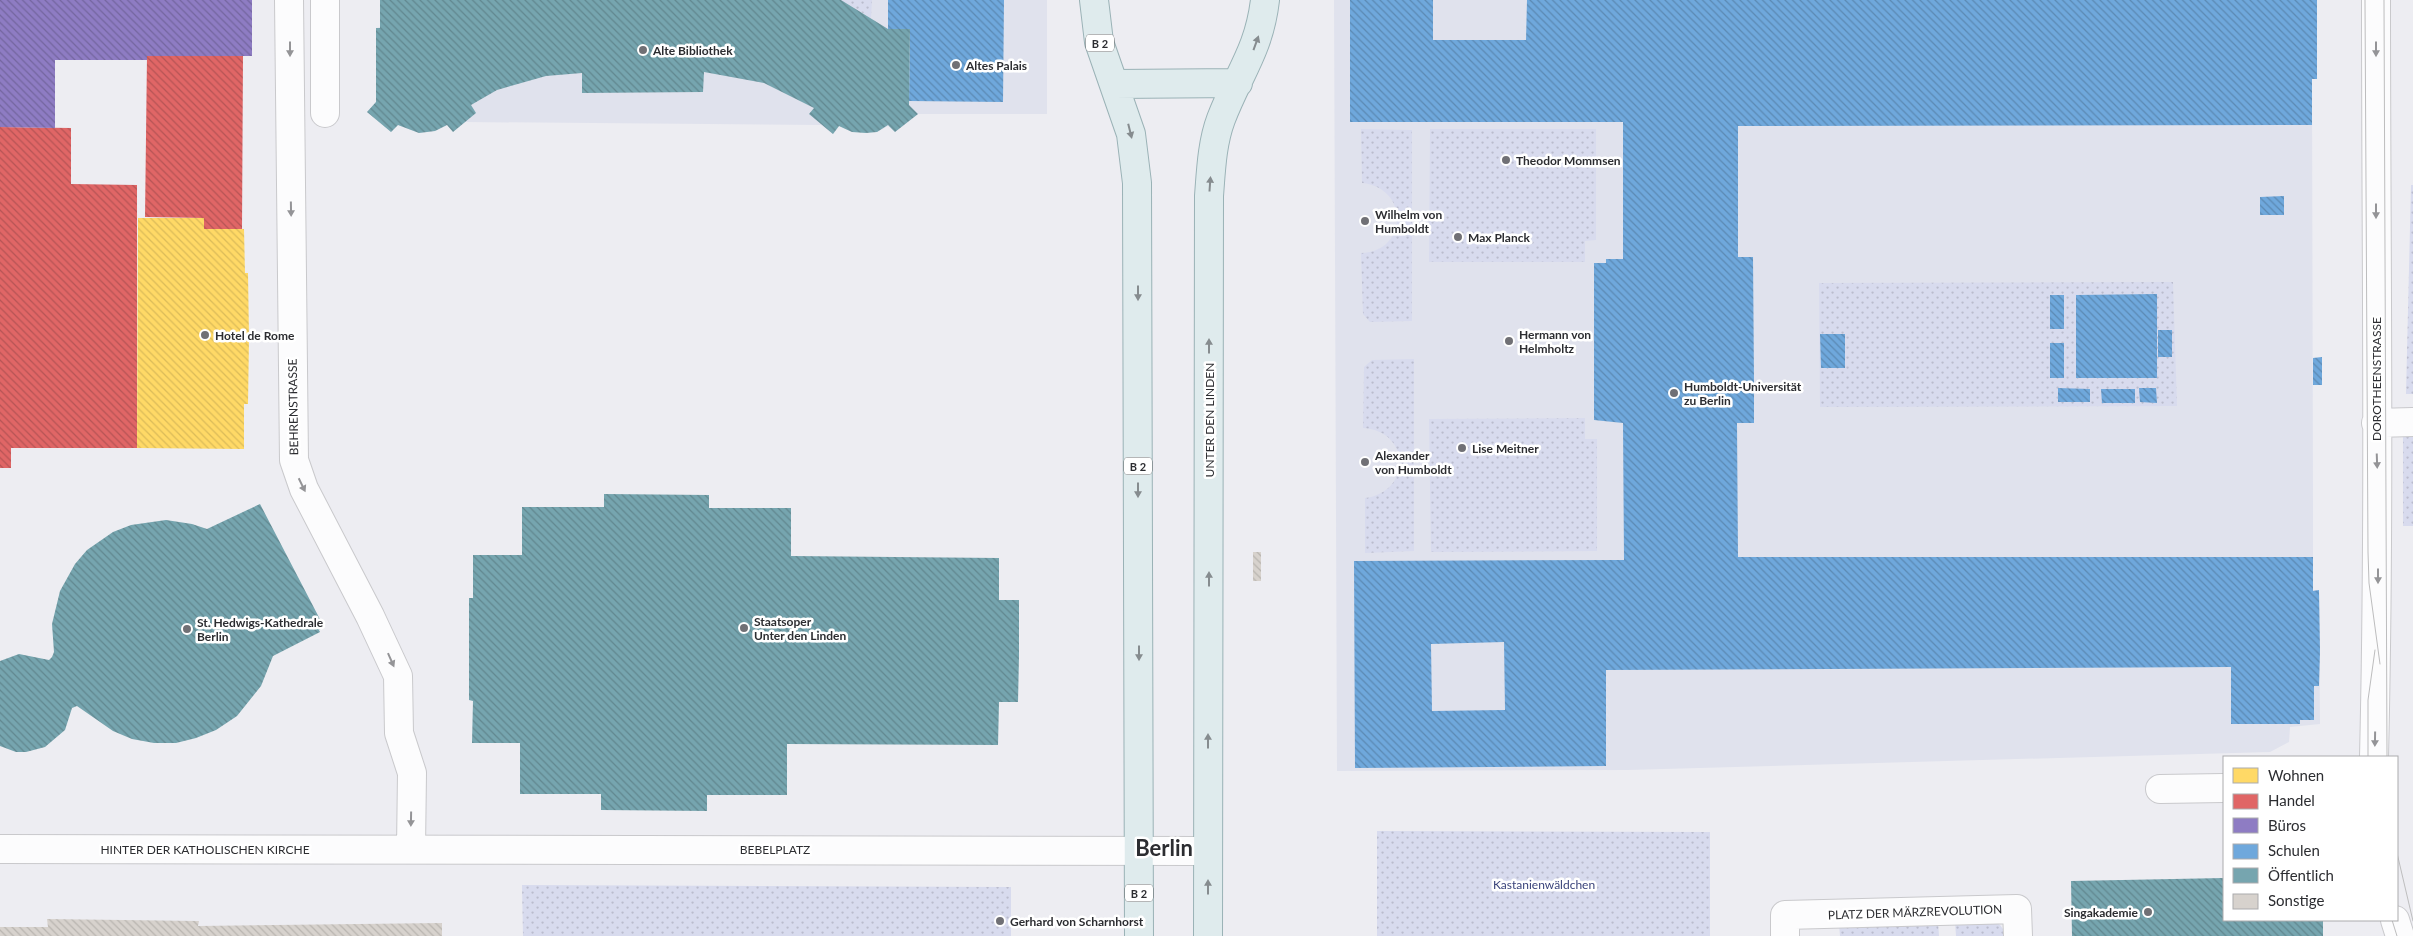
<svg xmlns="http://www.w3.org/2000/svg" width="2413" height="936" viewBox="0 0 2413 936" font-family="Lato,sans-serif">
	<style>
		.built { fill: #e0e2ed }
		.green { fill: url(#green-dots) }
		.homes { fill: url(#homes-back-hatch) }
		.shops { fill: url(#shops-back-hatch) }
		.offices { fill: url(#offices-back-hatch) }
		.schools { fill: url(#schools-back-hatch); fill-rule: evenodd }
		.public { fill: url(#public-back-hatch) }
		.building { fill: url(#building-back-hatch) }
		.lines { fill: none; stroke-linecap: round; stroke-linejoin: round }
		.minor-casing { stroke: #c9c9cc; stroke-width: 30 }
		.major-casing { stroke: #9ab2b6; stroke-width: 30 }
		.minor { stroke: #fcfcfd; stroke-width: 28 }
		.major { stroke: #dfebed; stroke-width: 28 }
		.tram { stroke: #bdbdbe; stroke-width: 1 }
		.oneway { fill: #868c8f }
		.oneway2 { fill: #949497 }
		.poi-dot { fill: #707075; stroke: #fff; stroke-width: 2 }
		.labels { text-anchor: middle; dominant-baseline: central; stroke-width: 5; stroke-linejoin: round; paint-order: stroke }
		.shield { fill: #fff; stroke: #6b6c6f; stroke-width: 1 }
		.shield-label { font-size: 11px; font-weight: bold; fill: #2c2d31 }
		.poi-label { font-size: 12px; font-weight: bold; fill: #2c2d31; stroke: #fff; text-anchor: start }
		.street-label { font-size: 12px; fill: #2c2d31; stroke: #fff }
		.park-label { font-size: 12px; fill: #3b447b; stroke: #fff }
		.town-label { font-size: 22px; font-weight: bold; fill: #2c2d31; stroke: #fff }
	</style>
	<defs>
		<pattern id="green-dots" width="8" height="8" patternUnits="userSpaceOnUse" patternTransform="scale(1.25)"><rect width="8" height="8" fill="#d8dbee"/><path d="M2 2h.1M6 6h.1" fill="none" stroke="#babccd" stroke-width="1.8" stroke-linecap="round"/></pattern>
		<pattern id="homes-back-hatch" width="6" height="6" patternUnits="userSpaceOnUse" patternTransform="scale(1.25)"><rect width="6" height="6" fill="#ffd966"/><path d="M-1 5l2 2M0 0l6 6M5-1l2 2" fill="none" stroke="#dbbb59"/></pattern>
		<pattern id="shops-back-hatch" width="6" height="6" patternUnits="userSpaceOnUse" patternTransform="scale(1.25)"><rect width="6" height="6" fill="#e06666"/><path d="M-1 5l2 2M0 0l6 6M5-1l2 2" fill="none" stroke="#b65455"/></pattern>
		<pattern id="offices-back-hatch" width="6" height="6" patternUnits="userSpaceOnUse" patternTransform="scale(1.25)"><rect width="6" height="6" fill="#8e7cc3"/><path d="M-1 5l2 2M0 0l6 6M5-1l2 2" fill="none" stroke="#74669f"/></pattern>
		<pattern id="schools-back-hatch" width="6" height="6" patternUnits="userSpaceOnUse" patternTransform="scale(1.25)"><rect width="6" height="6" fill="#6fa8dc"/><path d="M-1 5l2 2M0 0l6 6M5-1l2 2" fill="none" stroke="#5b89b3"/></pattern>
		<pattern id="public-back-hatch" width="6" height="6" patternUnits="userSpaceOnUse" patternTransform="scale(1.25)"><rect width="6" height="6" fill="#76a5af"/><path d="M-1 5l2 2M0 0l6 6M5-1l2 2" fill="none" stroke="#61878f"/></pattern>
		<pattern id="building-back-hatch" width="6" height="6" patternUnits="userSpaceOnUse" patternTransform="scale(1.25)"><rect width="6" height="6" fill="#d7d2cd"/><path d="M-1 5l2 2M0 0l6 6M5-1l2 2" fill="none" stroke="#b9b5b0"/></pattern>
	</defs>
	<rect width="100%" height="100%" fill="#ededf2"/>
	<!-- built -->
	<path class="built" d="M 380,0 L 1047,0 L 1047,114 L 918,114 L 895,132 L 888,126 L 877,132 L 852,132 L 839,126 L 833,134 L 821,125 L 465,122 L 453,132 L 447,125 L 435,131 L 419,133 L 398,125 L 391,132 L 367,112 L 376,102 L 376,28 L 380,27 Z
		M 1334,0 L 2317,0 L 2317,79 L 2312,79 L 2313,505 L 2313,590 L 2319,590 L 2320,724 L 2290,727 L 2289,742 L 2270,752 L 1628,770 L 1337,771 Z"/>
	<!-- green -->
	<path class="green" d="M 841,0 L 872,0 L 871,18 Z
		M 1361,129 L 1412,130 L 1412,321 L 1370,322 L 1363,314 L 1361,253 C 1408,252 1410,188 1362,183 Z
		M 1430,129 L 1596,129 L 1596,240 L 1585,241 L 1585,262 L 1429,262 Z
		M 2411,185 L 2413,185 L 2413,394 L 2406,394 Z
		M 2173,282 L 2177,406 L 1820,407 L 1819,283 Z
		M 1414,359 L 1414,551 L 1365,553 L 1365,498 C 1412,492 1411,431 1363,428 L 1364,367 L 1372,360 Z
		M 1585,418 L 1585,439 L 1597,439 L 1597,551 L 1431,552 L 1429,419 Z
		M 2403,432 L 2413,432 L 2413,526 L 2403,526 Z
		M 1377,831 L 1710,832 L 1710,936 L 1377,936 Z
		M 522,885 L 1011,887 L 1011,936 L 523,936 Z
		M 1992,920 L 2000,925 L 2008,936 L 1956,936 L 1955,921 Z
		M 1938,921 L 1939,936 L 1840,936 L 1839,924 Z"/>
	<!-- homes -->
	<path class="homes" d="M 138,218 L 204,218 L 204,229 L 244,229 L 245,273 L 248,273 L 249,338 L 248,404 L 244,404 L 244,449 L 137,448 Z"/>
	<!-- shops -->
	<path class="shops" d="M 147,56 L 243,56 L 242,229 L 204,229 L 204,218 L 145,217 Z
		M 0,127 L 71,128 L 71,184 L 137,185 L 137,448 L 11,448 L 11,468 L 0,468 Z"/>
	<!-- offices -->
	<path class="offices" d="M 0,0 L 252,0 L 252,56 L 147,56 L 147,60 L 55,60 L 55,128 L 0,127 Z"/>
	<!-- schools -->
	<path class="schools" d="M 888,0 L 1004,0 L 1003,102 L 909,101 L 910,29 L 888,29 Z
		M 1350,0 L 1433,0 L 1433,40 L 1526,40 L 1527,0 L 2317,0 L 2317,79 L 2312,79 L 2312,125 L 1738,126 L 1738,257 L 1753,257 L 1754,382 L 1754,423 L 1737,423 L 1738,557 L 2313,557 L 2313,591 L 2319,590 L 2320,651 L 2319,686 L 2314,686 L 2314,720 L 2300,720 L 2300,724 L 2231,724 L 2231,667 L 1606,670 L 1606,766 L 1355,768 L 1354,561 L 1624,560 L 1623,423 L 1594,420 L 1594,263 L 1606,263 L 1606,259 L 1623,259 L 1623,122 L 1350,122 ZM 1504,642 L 1505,710 L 1432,711 L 1431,644 Z
		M 2284,196 L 2284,215 L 2260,215 L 2260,197 Z
		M 2157,294 L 2157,378 L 2076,378 L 2076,295 Z
		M 2050,295 L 2064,295 L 2064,329 L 2050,329 Z
		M 2158,330 L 2172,330 L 2172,357 L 2158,357 Z
		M 1820,334 L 1845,334 L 1845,368 L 1821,368 Z
		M 2050,343 L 2064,343 L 2064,378 L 2050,378 Z
		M 2322,357 L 2322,385 L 2313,385 L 2313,358 Z
		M 2058,388 L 2090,389 L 2090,402 L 2058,402 Z
		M 2139,388 L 2156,388 L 2157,403 L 2140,402 Z
		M 2101,389 L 2135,389 L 2135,403 L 2102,403 Z"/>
	<!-- public -->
	<path class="public" d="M 380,0 L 841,0 L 888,29 L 910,29 L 909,105 L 918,114 L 895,132 L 888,125 L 877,132 L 866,133 L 852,132 L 839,126 L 833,134 L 809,114 L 814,108 L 764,83 L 704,72 L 703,92 L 582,93 L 582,73 L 546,76 L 497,90 L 471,105 L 476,113 L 453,132 L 447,125 L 435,131 L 419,133 L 398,125 L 391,132 L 367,112 L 376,102 L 376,28 L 380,28 Z
		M 604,494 L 709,495 L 709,508 L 791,508 L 791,556 L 999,558 L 999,600 L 1019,600 L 1019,656 L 1018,702 L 999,702 L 998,745 L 787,744 L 787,795 L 707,795 L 707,811 L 601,810 L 601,794 L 520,794 L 520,743 L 472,743 L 473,701 L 469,700 L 469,598 L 473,598 L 473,555 L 522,555 L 522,507 L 604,507 Z
		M 260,504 L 324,627 L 319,630 L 320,632 L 273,656 L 261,686 L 237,716 L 216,730 L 196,738 L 176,743 L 154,743 L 132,739 L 113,731 L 77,706 L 72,708 L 65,730 L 45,747 L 26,752 L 16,752 L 0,746 L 0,661 L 19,654 L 49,660 L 52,657 L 54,652 L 52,624 L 60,591 L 75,564 L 87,550 L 113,532 L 131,525 L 166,520 L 192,524 L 207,529 Z
		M 2224,878 L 2224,920 L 2323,920 L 2323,936 L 2072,936 L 2071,881 Z"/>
	<!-- building -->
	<path class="building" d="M 1253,552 L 1261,552 L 1261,581 L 1253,581 Z
		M 47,919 L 199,921 L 198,926 L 442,923 L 442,936 L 0,936 L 0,927 L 48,927 Z"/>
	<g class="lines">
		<defs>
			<path id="minor" d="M 289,0 L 294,460 L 304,489 L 370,616 L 398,676 L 399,733 L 412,773 L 411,848
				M 325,113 L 325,0
				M 2376,423 L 2413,422
				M 2374,757 C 2380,505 2376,252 2376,0
				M 2160,789 L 2224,788
				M 0,849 L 1208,851
				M 2395,920 L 2400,936
				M 1785,936 L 1785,915 L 2017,909 L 2018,936"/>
			<path id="major" d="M 1094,0 L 1099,42 L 1131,134 L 1137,183 L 1139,936
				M 1115,84 L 1238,83
				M 1208,936 L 1209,196 C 1211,170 1212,143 1221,119 C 1238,74 1259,51 1265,0"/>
		</defs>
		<!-- minor casing -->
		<use href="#minor" class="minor-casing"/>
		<!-- major casing -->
		<use href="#major" class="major-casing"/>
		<!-- minor -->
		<use href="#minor" class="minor"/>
		<!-- major -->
		<use href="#major" class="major"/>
		<!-- tram -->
		<path class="tram" d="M 2365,0 L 2368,552 L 2369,583 L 2380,664
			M 2384,0 L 2387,757
			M 2368,757 L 2368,700 L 2375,650
			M 2397,853 L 2413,921
			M 2392,920 L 2397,936"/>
	</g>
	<!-- one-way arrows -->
	<defs><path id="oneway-solid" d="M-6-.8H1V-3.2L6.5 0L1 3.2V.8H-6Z" transform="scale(1.25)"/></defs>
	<g class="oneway">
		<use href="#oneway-solid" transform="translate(1256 43) rotate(-70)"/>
		<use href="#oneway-solid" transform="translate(1130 131) rotate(76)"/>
		<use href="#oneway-solid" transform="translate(1210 184) rotate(-86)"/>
		<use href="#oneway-solid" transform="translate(1138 293) rotate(90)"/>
		<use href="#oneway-solid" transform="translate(1209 346) rotate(-90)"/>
		<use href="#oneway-solid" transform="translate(1138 490) rotate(90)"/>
		<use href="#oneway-solid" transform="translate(1209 579) rotate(-90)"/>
		<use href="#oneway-solid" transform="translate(1139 653) rotate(90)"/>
		<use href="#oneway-solid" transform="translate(1208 741) rotate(-90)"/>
		<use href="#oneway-solid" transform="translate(1208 887) rotate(-90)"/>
	</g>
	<g class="oneway2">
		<use href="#oneway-solid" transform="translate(290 49) rotate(90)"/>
		<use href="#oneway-solid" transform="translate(2376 49) rotate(90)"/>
		<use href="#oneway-solid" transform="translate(291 209) rotate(89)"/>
		<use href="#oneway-solid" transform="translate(2376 211) rotate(90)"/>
		<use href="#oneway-solid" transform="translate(2377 461) rotate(88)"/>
		<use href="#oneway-solid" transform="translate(302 485) rotate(64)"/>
		<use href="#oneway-solid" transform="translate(2378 576) rotate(90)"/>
		<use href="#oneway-solid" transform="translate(391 660) rotate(66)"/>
		<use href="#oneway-solid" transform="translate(2375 739) rotate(91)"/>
		<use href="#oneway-solid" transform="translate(411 819) rotate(91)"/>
	</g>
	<!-- markers -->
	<g class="poi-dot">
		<circle cx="643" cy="50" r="5"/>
		<circle cx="956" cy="65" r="5"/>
		<circle cx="1506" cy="160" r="5"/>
		<circle cx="1365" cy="221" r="5"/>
		<circle cx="1458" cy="237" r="5"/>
		<circle cx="205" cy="335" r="5"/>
		<circle cx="1509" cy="341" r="5"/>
		<circle cx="1674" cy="393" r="5"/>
		<circle cx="1462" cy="448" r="5"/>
		<circle cx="1365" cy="462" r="5"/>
		<circle cx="744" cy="628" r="5"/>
		<circle cx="187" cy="629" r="5"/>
		<circle cx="2148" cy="912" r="5"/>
		<circle cx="1000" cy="921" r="5"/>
	</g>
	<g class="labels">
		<!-- shield labels -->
		<g class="shield">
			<rect x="1086" y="34.5" width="28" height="17" rx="4"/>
			<rect x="1124" y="457.5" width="28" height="17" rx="4"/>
			<rect x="1125" y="884.5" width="28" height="17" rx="4"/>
		</g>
		<g class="shield-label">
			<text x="1100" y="43">B 2</text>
			<text x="1138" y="466">B 2</text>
			<text x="1139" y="893">B 2</text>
		</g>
		<!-- poi labels -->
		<g class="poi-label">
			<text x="653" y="50">Alte Bibliothek</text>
			<text x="966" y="65">Altes Palais</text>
			<text x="1516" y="160">Theodor Mommsen</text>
			<text x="1375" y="214">Wilhelm von<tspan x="1375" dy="14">Humboldt</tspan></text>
			<text x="1468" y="237">Max Planck</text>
			<text x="1519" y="334">Hermann von<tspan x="1519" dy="14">Helmholtz</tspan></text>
			<text x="215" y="335">Hotel de Rome</text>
			<text x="1684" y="386">Humboldt-Universität<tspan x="1684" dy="14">zu Berlin</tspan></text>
			<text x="1472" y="448">Lise Meitner</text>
			<text x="1375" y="455">Alexander<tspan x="1375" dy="14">von Humboldt</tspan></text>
			<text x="754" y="621">Staatsoper<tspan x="754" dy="14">Unter den Linden</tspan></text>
			<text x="197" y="622">St. Hedwigs-Kathedrale<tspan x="197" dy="14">Berlin</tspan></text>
			<text x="2138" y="912" text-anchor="end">Singakademie</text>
			<text x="1010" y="921">Gerhard von Scharnhorst</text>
		</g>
		<!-- street labels -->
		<g class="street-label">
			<text transform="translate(2376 379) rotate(-90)">DOROTHEENSTRASSE</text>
			<text transform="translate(293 407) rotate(-91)">BEHRENSTRASSE</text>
			<text transform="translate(1209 420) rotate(-90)">UNTER DEN LINDEN</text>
			<text x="205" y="849">HINTER DER KATHOLISCHEN KIRCHE</text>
			<text x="775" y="849">BEBELPLATZ</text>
			<text transform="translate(1915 912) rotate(-2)">PLATZ DER MÄRZREVOLUTION</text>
		</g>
		<!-- park labels -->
		<g class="park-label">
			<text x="1544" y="884">Kastanienwäldchen</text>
		</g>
		<!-- town labels -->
		<g class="town-label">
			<text x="1164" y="847">Berlin</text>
		</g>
	</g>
	<!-- legend -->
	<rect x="2223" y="756" width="175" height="165" fill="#ffffff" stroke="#ababad"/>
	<rect x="2233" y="768" width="25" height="15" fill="#ffd966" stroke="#ababad"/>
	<text x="2268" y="781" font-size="15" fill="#2c2d31">Wohnen</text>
	<rect x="2233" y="794" width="25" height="15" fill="#e06666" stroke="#ababad"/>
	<text x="2268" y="806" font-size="15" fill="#2c2d31">Handel</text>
	<rect x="2233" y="818" width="25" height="15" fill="#8e7cc3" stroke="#ababad"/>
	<text x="2268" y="831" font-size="15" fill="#2c2d31">Büros</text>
	<rect x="2233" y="844" width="25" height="15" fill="#6fa8dc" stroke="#ababad"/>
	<text x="2268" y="856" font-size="15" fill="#2c2d31">Schulen</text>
	<rect x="2233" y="868" width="25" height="15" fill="#76a5af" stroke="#ababad"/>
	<text x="2268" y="881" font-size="15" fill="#2c2d31">Öffentlich</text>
	<rect x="2233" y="894" width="25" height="15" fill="#d7d2cd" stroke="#ababad"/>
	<text x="2268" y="906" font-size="15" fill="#2c2d31">Sonstige</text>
</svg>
